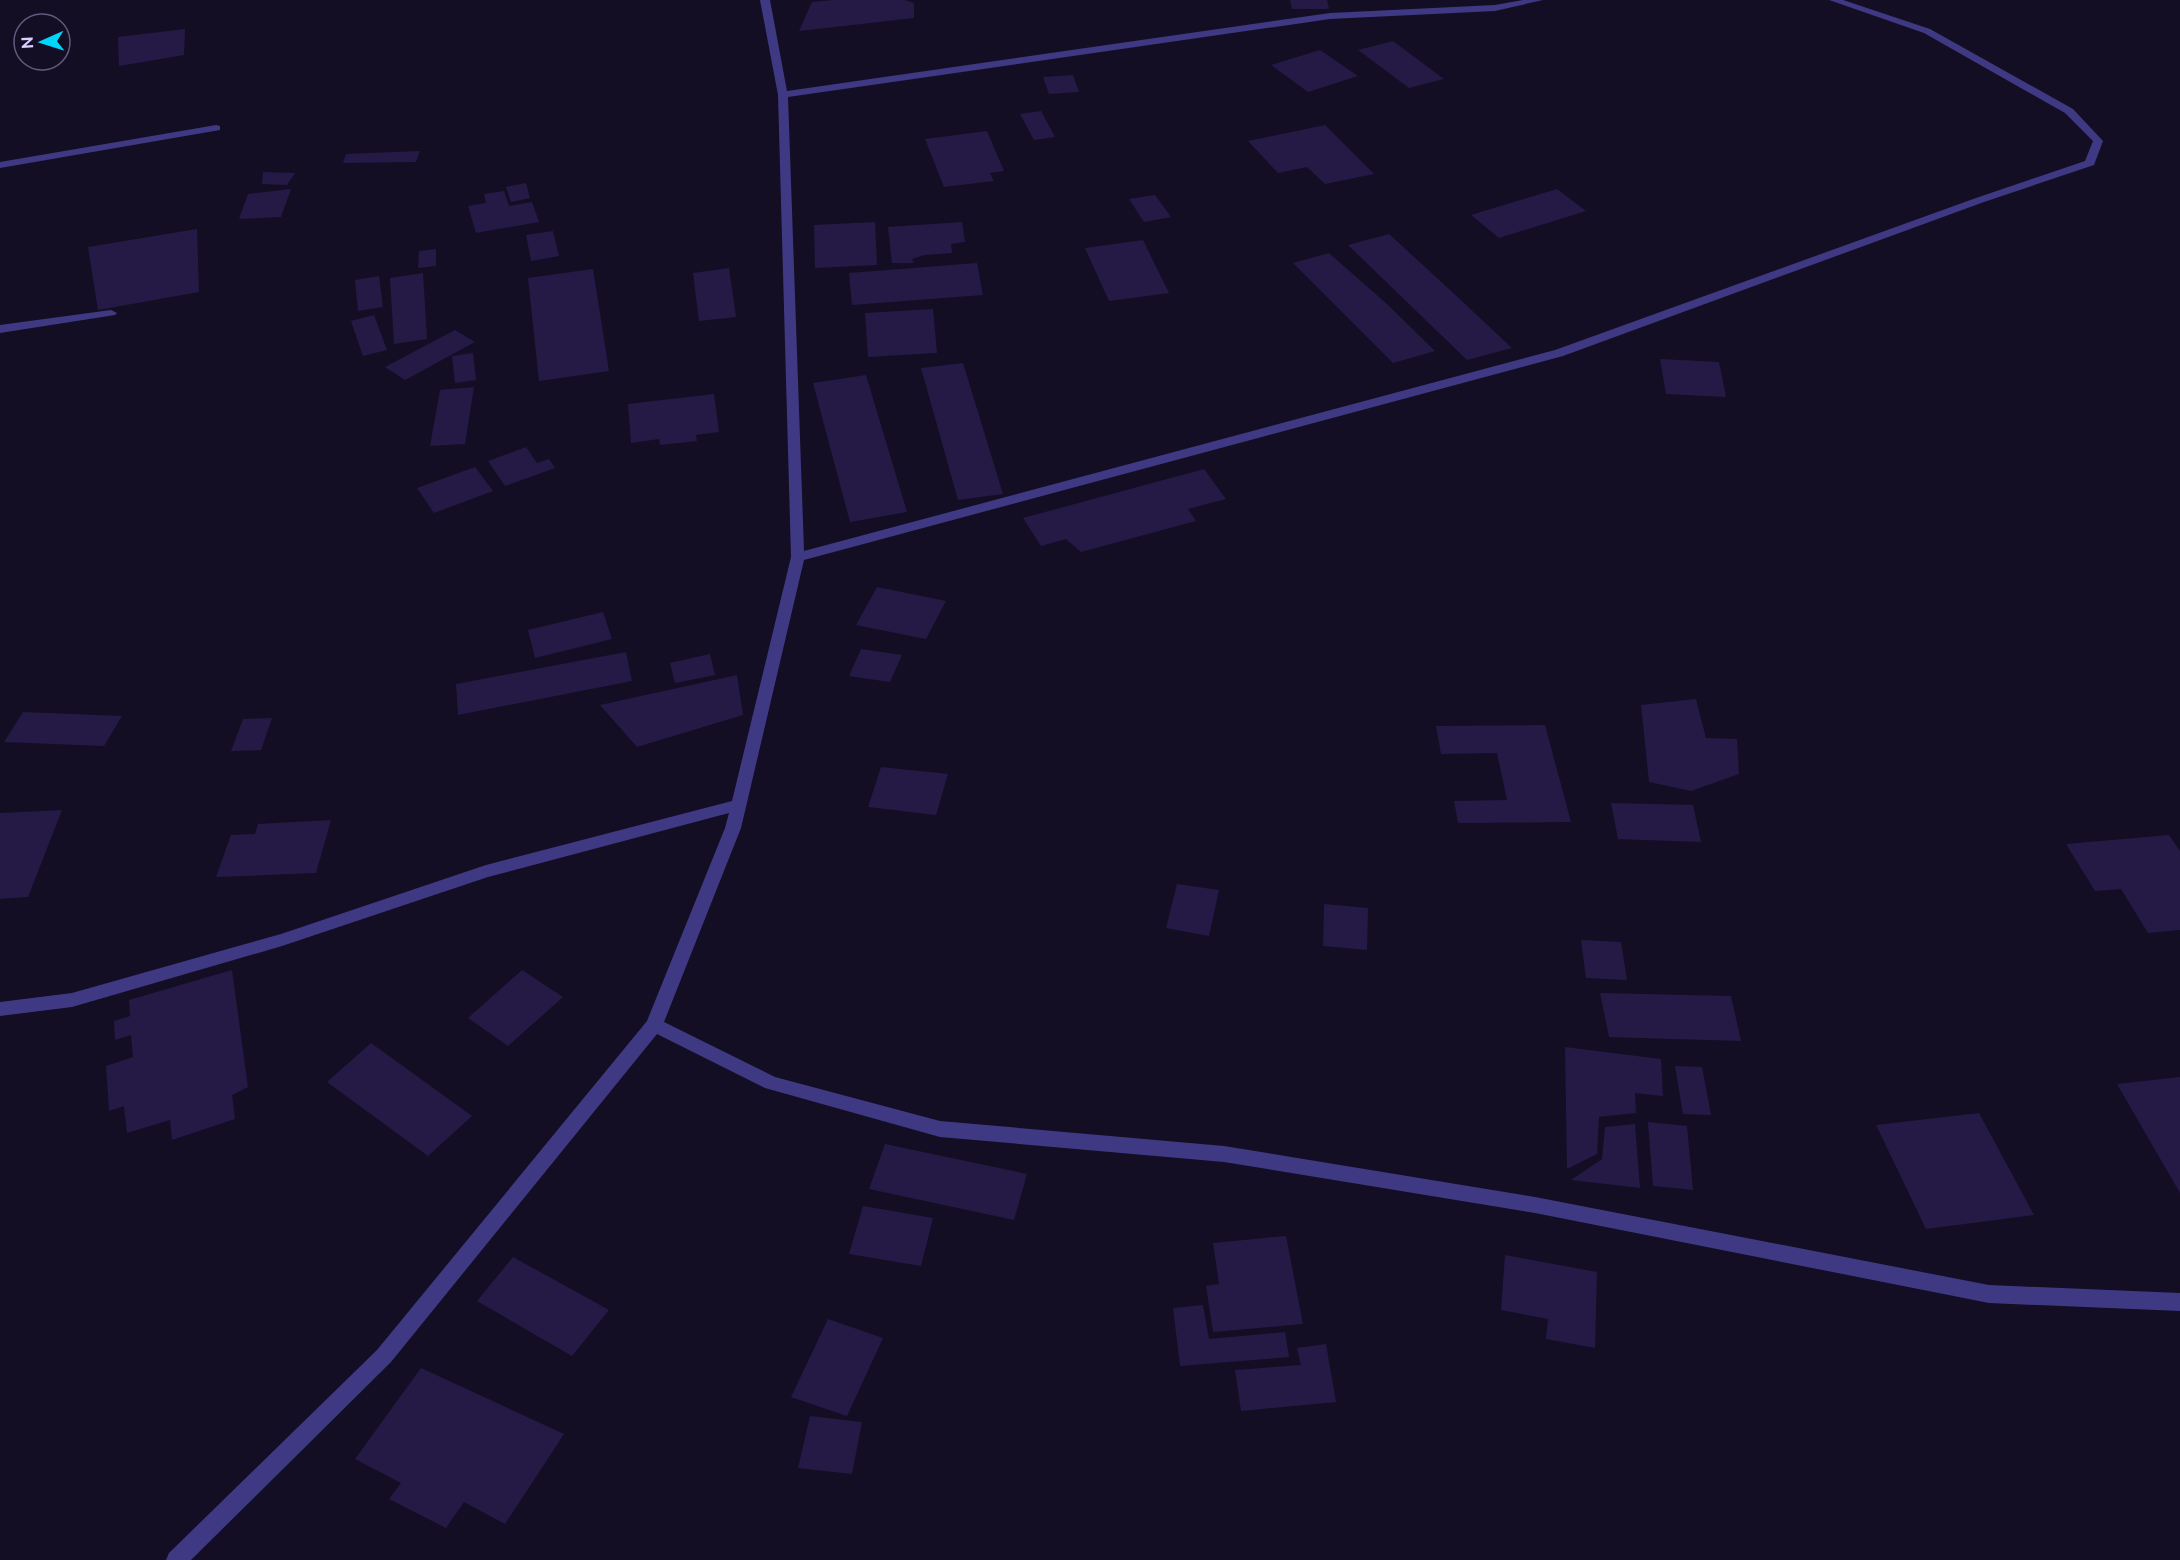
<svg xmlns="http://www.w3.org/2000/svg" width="2180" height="1560" viewBox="0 0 2180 1560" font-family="Raleway,sans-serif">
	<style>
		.building { fill: #251a45 }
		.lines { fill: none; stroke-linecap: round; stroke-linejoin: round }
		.minor { fill: #3f3983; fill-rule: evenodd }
	</style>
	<rect width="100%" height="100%" fill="#130e24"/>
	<!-- building -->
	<path class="building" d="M 833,0 L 904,0 L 914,3 L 914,18 L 799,31 L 812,2 Z
		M 1290,0 L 1327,0 L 1329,9 L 1292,9 Z
		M 185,29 L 184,55 L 119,66 L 118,37 Z
		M 1393,41 L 1444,79 L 1409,88 L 1358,50 Z
		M 1320,50 L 1358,76 L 1308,92 L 1271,65 Z
		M 1073,75 L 1079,92 L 1049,94 L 1043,77 Z
		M 1041,111 L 1055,137 L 1034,140 L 1020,114 Z
		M 1325,125 L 1374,174 L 1325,184 L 1307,167 L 1278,173 L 1248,141 Z
		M 987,131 L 1004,171 L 990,173 L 994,181 L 944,187 L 925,139 Z
		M 420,151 L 416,162 L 343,163 L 346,154 Z
		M 263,172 L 295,173 L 287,185 L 262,184 Z
		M 526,183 L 530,198 L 511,202 L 506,187 Z
		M 291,189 L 281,217 L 239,219 L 248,194 Z
		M 1557,189 L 1586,211 L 1499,238 L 1471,215 Z
		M 504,191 L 509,206 L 532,202 L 539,222 L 476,233 L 468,206 L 486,203 L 484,194 Z
		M 1155,195 L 1171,217 L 1144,222 L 1129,199 Z
		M 875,222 L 877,265 L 815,268 L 814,225 Z
		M 962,222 L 965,242 L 951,244 L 952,253 L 924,255 L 912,259 L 914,263 L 892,263 L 888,227 Z
		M 197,229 L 199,292 L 98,310 L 88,247 Z
		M 553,231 L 559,256 L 531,261 L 526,235 Z
		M 1389,234 L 1449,289 L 1512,348 L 1467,360 L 1348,245 Z
		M 1143,240 L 1169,293 L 1109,301 L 1085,248 Z
		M 436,249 L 436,266 L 418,268 L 419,251 Z
		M 1329,253 L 1388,305 L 1435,351 L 1393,363 L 1293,263 Z
		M 977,263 L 983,295 L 852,305 L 849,273 Z
		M 729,268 L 736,317 L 699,321 L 693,273 Z
		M 593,269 L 609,371 L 539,381 L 528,278 Z
		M 423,273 L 427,339 L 394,344 L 390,278 Z
		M 379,276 L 383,307 L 358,311 L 355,280 Z
		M 933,309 L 937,353 L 868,357 L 865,313 Z
		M 374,315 L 387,350 L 363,356 L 351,321 Z
		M 455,330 L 475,342 L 405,380 L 385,367 Z
		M 473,353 L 476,380 L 455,383 L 452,356 Z
		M 1660,359 L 1719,362 L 1726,397 L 1666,394 Z
		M 963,363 L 1003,494 L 958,500 L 921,368 Z
		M 866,375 L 907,512 L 850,522 L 813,383 Z
		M 474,387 L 465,444 L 430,446 L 440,390 Z
		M 714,394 L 719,432 L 696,435 L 697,441 L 660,445 L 659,439 L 631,443 L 628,404 Z
		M 526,447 L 537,463 L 549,459 L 555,468 L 505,486 L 488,461 Z
		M 475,467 L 493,491 L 434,513 L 417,488 Z
		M 1204,469 L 1226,499 L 1188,509 L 1196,521 L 1081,552 L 1066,539 L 1041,546 L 1023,518 Z
		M 877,587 L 946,601 L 926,639 L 856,625 Z
		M 603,612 L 612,639 L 535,658 L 528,630 Z
		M 861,649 L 902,655 L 890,682 L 849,676 Z
		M 626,652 L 632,681 L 458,715 L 456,684 Z
		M 710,654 L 715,675 L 675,683 L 670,663 Z
		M 737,675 L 743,715 L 637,747 L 600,705 Z
		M 1696,699 L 1706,738 L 1737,739 L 1739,774 L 1691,791 L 1649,782 L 1641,705 Z
		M 23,712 L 122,716 L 104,746 L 4,742 Z
		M 272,718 L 261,750 L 231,751 L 243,719 Z
		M 1545,725 L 1571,822 L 1458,823 L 1454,801 L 1507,800 L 1497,753 L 1441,754 L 1436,726 Z
		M 881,767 L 948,774 L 936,815 L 868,807 Z
		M 1611,803 L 1693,805 L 1701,842 L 1618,839 Z
		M 62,810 L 28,897 L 0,899 L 0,813 Z
		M 331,820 L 316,873 L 216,877 L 231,835 L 255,834 L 258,824 Z
		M 2169,835 L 2180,851 L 2180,930 L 2148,933 L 2121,889 L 2095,891 L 2066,844 Z
		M 1177,884 L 1219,890 L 1209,936 L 1166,928 Z
		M 1324,904 L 1368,908 L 1367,950 L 1323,946 Z
		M 1581,940 L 1621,942 L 1627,980 L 1586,978 Z
		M 232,970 L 248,1087 L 232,1095 L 235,1119 L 172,1140 L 170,1120 L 127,1133 L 124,1106 L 109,1111 L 106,1066 L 133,1057 L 131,1035 L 115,1040 L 114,1021 L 130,1016 L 129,1000 Z
		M 522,970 L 563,997 L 508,1046 L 468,1018 Z
		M 1600,993 L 1731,996 L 1741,1041 L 1609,1037 Z
		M 371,1043 L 472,1116 L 428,1156 L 327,1082 Z
		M 1565,1047 L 1661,1059 L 1663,1096 L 1635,1093 L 1636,1113 L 1599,1117 L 1597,1154 L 1567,1169 Z
		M 1675,1066 L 1702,1067 L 1711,1115 L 1683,1114 Z
		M 2180,1077 L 2180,1193 L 2117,1084 Z
		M 1979,1113 L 2034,1215 L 1926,1229 L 1876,1125 Z
		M 1648,1122 L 1687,1126 L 1693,1190 L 1653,1186 Z
		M 1635,1124 L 1640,1188 L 1571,1180 L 1602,1159 L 1605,1127 Z
		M 885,1144 L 1027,1174 L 1014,1220 L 869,1189 Z
		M 863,1206 L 933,1218 L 921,1266 L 849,1254 Z
		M 1286,1236 L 1303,1324 L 1213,1332 L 1206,1286 L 1219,1284 L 1213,1243 Z
		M 1505,1255 L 1597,1272 L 1595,1348 L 1546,1339 L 1548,1319 L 1501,1310 Z
		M 513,1257 L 609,1310 L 572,1356 L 477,1301 Z
		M 1203,1305 L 1209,1339 L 1285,1332 L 1289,1357 L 1180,1366 L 1173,1308 Z
		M 828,1319 L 883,1338 L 847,1416 L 791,1397 Z
		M 1326,1344 L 1336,1402 L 1241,1411 L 1235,1370 L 1301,1365 L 1297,1348 Z
		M 421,1368 L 564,1434 L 505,1524 L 464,1502 L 446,1528 L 389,1499 L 401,1483 L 355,1459 Z
		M 810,1416 L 862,1422 L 852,1474 L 798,1468 Z"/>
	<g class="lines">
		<!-- minor -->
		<path class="minor" d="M 760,0 L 770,0 L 787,91 L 1330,13 L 1495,5 L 1523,0 L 1543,0 L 1495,11 L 1330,19 L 788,97 L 804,551 L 1555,350 L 1976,198 L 2085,161 L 2093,141 L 2065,113 L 1924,33 L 1829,0 L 1843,0 L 1930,29 L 2073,109 L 2103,141 L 2094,165 L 1984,202 L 1563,356 L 804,560 L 741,828 L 664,1022 L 775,1077 L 940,1121 L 1224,1146 L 1535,1197 L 1989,1285 L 2180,1293 L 2180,1311 L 1989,1303 L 1535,1213 L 1224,1162 L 940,1137 L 765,1088 L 657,1034 L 391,1362 L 191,1560 L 166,1560 L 169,1553 L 377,1350 L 647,1021 L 725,828 L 729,813 L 488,877 L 282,946 L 72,1007 L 0,1016 L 0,1002 L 72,993 L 281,934 L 486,865 L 732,801 L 791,557 L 778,95 Z
			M 216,125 L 220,126 L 220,130 L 0,168 L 0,162 Z
			M 111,310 L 117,313 L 115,315 L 0,333 L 0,325 Z"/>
	</g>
	<!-- north arrow -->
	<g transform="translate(42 42) rotate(267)"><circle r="28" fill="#130e24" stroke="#625c7c" stroke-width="1.5"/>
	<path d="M0-4.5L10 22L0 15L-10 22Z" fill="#00d6fb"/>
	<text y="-9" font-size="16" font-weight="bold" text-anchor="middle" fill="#d8d0ff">N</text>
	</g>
</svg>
